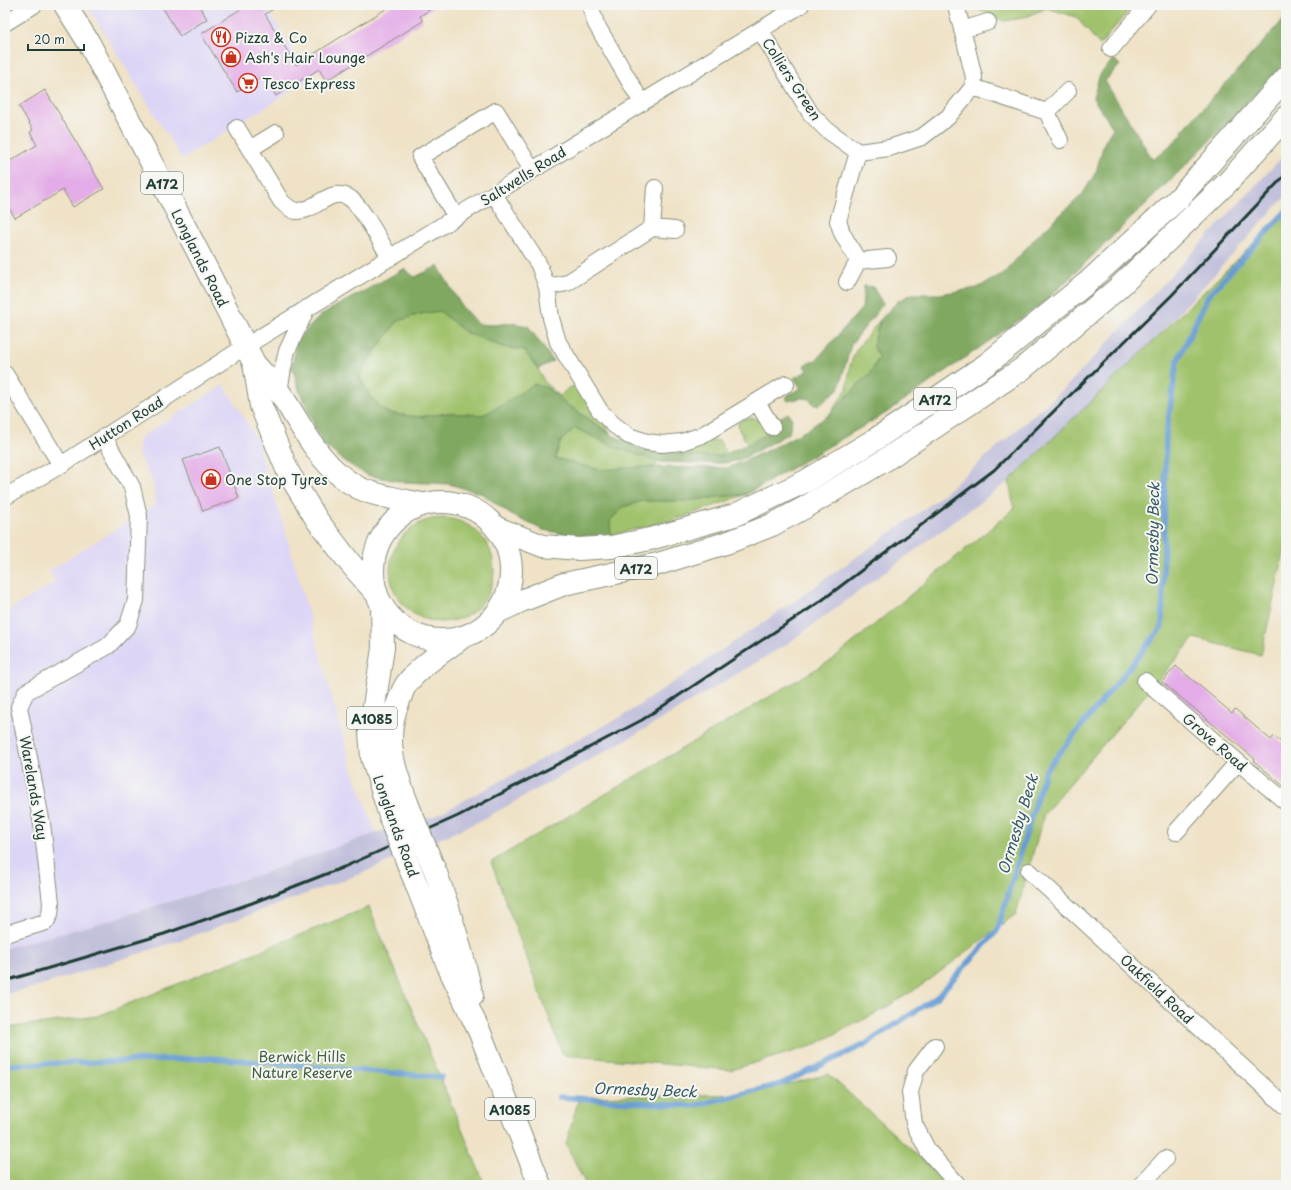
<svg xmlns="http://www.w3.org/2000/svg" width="1291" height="1190" viewBox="0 0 1291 1190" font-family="'Playpen Sans',sans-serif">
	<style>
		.built { fill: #ddd5f6 }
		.industrial { fill: #c2c1dc }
		.green { fill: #a0c26c; stroke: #608050 }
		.forest { fill: #80a860; stroke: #50724a }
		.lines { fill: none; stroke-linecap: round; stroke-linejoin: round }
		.stream { stroke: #689dd4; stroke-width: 5.5 }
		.building { fill: #e3abe7 }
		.street-casing { stroke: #87907d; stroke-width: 18 }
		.primary-casing { stroke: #87907d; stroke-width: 24 }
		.highway-casing { stroke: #87907d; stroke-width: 24 }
		.street { stroke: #fff; stroke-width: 16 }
		.primary { stroke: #fff; stroke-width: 22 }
		.highway { stroke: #fff; stroke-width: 22 }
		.rail { stroke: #1f3d34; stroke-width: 3 }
		.primary-bridge-casing { stroke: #87907d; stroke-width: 24; stroke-linecap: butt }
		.primary-bridge { stroke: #fff; stroke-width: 22 }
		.labels { text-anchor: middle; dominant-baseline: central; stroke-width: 4; stroke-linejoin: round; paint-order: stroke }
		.shield { fill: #f6f6f2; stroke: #60746d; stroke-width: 1 }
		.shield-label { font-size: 13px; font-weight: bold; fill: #1f3d34 }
		.poi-label { font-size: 14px; fill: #1f3d34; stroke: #f6f6f2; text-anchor: start }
		.street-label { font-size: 14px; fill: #1f3d34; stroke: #f6f6f2 }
		.park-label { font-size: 14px; fill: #3f5e42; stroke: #f6f6f2 }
		.water-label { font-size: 15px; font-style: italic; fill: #355a64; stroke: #f6f6f2 }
	</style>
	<rect width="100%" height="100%" fill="#f6f6f2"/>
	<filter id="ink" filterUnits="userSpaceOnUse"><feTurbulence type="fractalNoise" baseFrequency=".025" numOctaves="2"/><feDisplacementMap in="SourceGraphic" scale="8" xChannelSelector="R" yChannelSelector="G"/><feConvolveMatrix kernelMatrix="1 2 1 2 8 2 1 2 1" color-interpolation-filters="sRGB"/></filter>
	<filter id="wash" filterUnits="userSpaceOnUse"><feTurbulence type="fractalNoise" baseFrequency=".012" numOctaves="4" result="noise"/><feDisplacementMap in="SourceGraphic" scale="16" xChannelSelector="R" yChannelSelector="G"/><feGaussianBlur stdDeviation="0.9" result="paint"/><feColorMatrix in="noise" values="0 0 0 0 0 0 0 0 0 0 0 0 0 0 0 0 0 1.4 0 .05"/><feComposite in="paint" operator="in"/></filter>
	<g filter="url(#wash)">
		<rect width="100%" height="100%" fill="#efe2c6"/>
		<!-- built -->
		<path class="built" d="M 87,5 L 265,5 L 311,79 L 182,159 Z
			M 224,385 L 256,438 L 285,530 L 352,768 L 376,833 L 270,871 L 100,923 L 5,948 L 5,613 L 55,582 L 49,571 L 156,504 L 152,480 L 138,454 L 139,438 Z"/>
		<!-- industrial -->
		<path class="industrial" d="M 1286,153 L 1286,196 L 1146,349 L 1009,481 L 787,644 L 645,729 L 480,821 L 360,874 L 187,938 L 33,988 L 5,994 L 5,948 L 100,923 L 270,871 L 376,833 L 437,815 L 626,714 L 786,607 L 934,502 L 1067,386 Z"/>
		<!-- green -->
		<path class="green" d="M 975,5 L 1133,5 L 1100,45 L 1076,17 L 1047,8 L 1022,18 L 1004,21 L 977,9 Z
			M 1286,212 L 1286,544 L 1261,655 L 1194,638 L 1044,814 L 1016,914 L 928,981 L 884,1009 L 812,1046 L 731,1070 L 563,1055 L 491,862 L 833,659 L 1014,509 L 1009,481 Z
			M 440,311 L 465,332 L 503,347 L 524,350 L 538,369 L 545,383 L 560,396 L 568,388 L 578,386 L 611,434 L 568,405 L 547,388 L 504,404 L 483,415 L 448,413 L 419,417 L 388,413 L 371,398 L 359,376 L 366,363 L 398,321 L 420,314 Z
			M 880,320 L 873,346 L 879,357 L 871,372 L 829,415 L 847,389 L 850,365 L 856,350 Z
			M 753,418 L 761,421 L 768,434 L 748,445 L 739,430 L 738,423 L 743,419 Z
			M 575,428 L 617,447 L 659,462 L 654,467 L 601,470 L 555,458 L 561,441 Z
			M 713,440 L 720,441 L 726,454 C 711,459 692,456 677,453 Z
			M 747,494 L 677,519 L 611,535 L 610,521 L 623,507 L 642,501 L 683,501 Z
			M390 570a52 52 0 1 1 104 0a52 52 0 1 1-104 0Z
			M 369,907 L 485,1185 L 5,1185 L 5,1028 L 98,1016 Z
			M 828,1074 L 950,1185 L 586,1185 L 566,1144 L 579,1097 L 751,1094 Z"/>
		<!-- forest -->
		<path class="forest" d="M 1286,17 L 1286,62 L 1193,158 L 1045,302 L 886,413 L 747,494 L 683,501 L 642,501 L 623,507 L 610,521 L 611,535 L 577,536 L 543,530 L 511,515 L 483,494 L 449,484 L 403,482 L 367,475 L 344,461 L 323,444 L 299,390 L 292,367 L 297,340 L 322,314 L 404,269 L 415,277 L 438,266 L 462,307 L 478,324 L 494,325 L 511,323 L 528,326 L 553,361 L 538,369 L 524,350 L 503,347 L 465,332 L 440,311 L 420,314 L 398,321 L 366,363 L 359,376 L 371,398 L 387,413 L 419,417 L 448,413 L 483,415 L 504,404 L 534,384 L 547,388 L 568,405 L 611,435 L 651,450 L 695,456 L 720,456 L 748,444 L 780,427 L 778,419 L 788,413 L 792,419 L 789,433 L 742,459 L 727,463 L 695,463 L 659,462 L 617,448 L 575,428 L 561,441 L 555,458 L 600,470 L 638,467 L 728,468 L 764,452 L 805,431 L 829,415 L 871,372 L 879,357 L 873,346 L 880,320 L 898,301 L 912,294 L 940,294 L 977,288 L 1004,273 L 1038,235 L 1082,195 L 1096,172 L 1104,143 L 1113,128 L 1093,98 L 1100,74 L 1114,59 L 1120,65 L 1105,81 L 1153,160 L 1183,134 L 1182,131 Z
			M 864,286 L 873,287 L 883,304 L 851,345 L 839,388 L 820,405 L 814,405 L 809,399 L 801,398 L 788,401 L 785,397 L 801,388 L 794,378 L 807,371 L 804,365 L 816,360 L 862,308 Z"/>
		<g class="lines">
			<!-- stream -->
			<path class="stream" d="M 5,1065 L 211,1058 L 441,1077
				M 559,1097 L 693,1106 L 781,1084 L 864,1045 L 937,997 L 997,931 L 1045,771 L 1162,627 L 1166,434 L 1177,362 L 1208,296 L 1286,211"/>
		</g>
		<g id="blocks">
			<!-- building -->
			<path class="building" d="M 161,5 L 199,5 L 207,19 L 180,36 Z
				M 247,5 L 280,5 L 265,14 L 296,65 L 392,5 L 437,5 L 420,16 L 423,21 L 326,81 L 319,69 L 276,96 L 264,76 L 237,92 L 201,34 Z
				M 45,90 L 104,189 L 73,207 L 63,190 L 15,218 L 5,201 L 5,164 L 37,145 L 30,132 L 33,130 L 19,106 Z
				M 220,447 L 239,498 L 203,511 L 183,460 Z
				M 1176,666 L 1232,713 L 1235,709 L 1271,740 L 1274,736 L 1286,746 L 1286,788 L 1254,761 L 1255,759 L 1162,682 Z"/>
		</g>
	</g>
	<g filter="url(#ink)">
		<use href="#blocks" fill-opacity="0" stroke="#87907d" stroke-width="1"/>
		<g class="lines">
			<defs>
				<path id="street" d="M 590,5 L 596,24 L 642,103
					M 5,23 L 34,5
					M 760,30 L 811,114 L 827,130 L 858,152 L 889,148 L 922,137 L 948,117 L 973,87 L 974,77 L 956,5
					M 962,30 L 988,22
					M 1111,49 L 1148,5
					M 973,87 L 1047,112 L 1068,91
					M 1047,112 L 1060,140
					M 237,128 L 281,201 C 285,205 290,210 296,211 C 314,213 329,187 348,197 C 360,203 382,244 390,258
					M 250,149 L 276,133
					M 494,194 L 539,265 L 547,287 L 551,318 L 558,342 L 600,411 L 614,425 L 629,436 L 647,442 L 662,444 L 682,442 L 702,435 L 786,384
					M 456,217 L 420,157 L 496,111 L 532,170
					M 652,228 L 675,230
					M 858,261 L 842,233 L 838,221 L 858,152
					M 847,282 L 858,261 L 888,258
					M 547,287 L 567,283 L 652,228 L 655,188
					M 5,374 L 61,465
					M 279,392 L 283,368 L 287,351 L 307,308
					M 757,402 L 772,427
					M 5,497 L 61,465 L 246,346 L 801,5
					M 1145,681 L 1238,762 L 1286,802
					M 1176,832 L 1238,762
					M 1029,871 L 1286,1107
					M 5,934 L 46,922 L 50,914 L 51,903 L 42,824 L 19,707 L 26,692 L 108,646 L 128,625 L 136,600 L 139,516 L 132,487 L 104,437
					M 935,1046 L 916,1071 L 910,1092 L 914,1124 L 928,1151 L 958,1185
					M 1141,1185 L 1165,1159"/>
				<path id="primary" d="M 65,5 L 89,43 L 149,158 L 199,254 L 254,363 L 261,406 L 288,472 L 317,520 L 350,563 L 375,592
					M 254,363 C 262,373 273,383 280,393 C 303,427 319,466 357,487 C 374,496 403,500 422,504
					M373 571a69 69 0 1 1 138 0a69 69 0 1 1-138 0Z
					M 382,608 L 383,648 L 370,732 L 372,757 L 393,826
					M 413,818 C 397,777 380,741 400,698 C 402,693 404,686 408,682 C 422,665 442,652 460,639
					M 436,873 C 451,914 463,954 472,996
					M 415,881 L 449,968 L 480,1033 L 540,1185"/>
				<path id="highway" d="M 497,528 L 543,546 L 579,549 L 611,547 L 650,539 L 735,515 L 806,481 L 876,439 L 987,364 L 1088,282 L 1179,198 L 1286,78
					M 500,611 L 521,601 L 564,584 L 658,564 L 729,542 L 772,525 L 804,508 L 885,460 L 1022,369 L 1117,289 L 1228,182 L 1286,117"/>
			</defs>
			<!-- street casing -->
			<use href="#street" class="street-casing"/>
			<!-- primary casing -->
			<use href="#primary" class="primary-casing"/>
			<!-- highway casing -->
			<use href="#highway" class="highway-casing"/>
			<!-- street -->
			<use href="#street" class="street"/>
			<!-- primary -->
			<use href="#primary" class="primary"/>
			<!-- highway -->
			<use href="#highway" class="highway"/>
			<!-- rail -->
			<path class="rail" d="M 5,981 L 164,934 L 252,903 L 344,867 L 458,816 L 642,720 L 821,601 L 994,470 L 1172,295 L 1286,174"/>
			<defs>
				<path id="primary-bridge" d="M 413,818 L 436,873
					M 393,826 L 415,881"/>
			</defs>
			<!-- primary-bridge casing -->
			<use href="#primary-bridge" class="primary-bridge-casing"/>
			<!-- primary-bridge -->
			<use href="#primary-bridge" class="primary-bridge"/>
		</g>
	</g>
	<!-- icons -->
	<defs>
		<symbol id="restaurant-ring" viewBox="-11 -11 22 22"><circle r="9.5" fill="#f6f6f2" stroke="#c8321e" stroke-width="1.5"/><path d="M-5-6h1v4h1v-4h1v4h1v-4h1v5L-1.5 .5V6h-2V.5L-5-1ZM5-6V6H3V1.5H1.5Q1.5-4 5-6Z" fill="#c8321e"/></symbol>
		<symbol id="shop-ring" viewBox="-11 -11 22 22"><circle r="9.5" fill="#f6f6f2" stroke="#c8321e" stroke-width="1.5"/><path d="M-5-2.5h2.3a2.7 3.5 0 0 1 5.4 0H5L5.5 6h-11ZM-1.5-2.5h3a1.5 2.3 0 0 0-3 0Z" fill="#c8321e"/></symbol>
		<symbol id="supermarket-ring" viewBox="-11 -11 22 22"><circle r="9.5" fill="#f6f6f2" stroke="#c8321e" stroke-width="1.5"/><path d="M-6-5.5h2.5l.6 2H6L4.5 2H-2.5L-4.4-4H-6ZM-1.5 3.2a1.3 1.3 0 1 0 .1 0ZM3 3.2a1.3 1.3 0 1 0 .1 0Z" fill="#c8321e"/></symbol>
	</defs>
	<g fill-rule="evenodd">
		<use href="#restaurant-ring" x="210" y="26" width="22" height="22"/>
		<use href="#shop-ring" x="220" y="46" width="22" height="22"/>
		<use href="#supermarket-ring" x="237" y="72" width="22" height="22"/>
		<use href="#shop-ring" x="200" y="468" width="22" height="22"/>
	</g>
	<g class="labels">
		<!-- shield labels -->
		<g class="shield">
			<rect x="141" y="172" width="42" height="22" rx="3"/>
			<rect x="914" y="388" width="42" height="22" rx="3"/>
			<rect x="615" y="557" width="42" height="22" rx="3"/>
			<rect x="347" y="707" width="50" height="22" rx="3"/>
			<rect x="485" y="1098" width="50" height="22" rx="3"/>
		</g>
		<g class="shield-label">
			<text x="162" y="183">A172</text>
			<text x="935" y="399">A172</text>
			<text x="636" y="568">A172</text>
			<text x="372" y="718">A1085</text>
			<text x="510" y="1109">A1085</text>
		</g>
		<!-- poi labels -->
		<g class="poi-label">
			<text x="235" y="37">Pizza &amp; Co</text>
			<text x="245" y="57">Ash's Hair Lounge</text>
			<text x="262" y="83">Tesco Express</text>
			<text x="225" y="479">One Stop Tyres</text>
		</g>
		<!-- street labels -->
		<g class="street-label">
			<text transform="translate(792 79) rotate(57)">Colliers Green</text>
			<text transform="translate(523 176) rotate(-32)">Saltwells Road</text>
			<text transform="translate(200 258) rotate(63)">Longlands Road</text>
			<text transform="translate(126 423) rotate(-33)">Hutton Road</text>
			<text transform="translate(1215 742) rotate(41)">Grove Road</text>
			<text transform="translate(34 788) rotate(80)">Warelands Way</text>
			<text transform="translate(396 826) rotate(70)">Longlands Road</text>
			<text transform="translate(1157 989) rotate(43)">Oakfield Road</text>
		</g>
		<!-- park labels -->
		<g class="park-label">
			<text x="302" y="1056">Berwick Hills<tspan x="302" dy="16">Nature Reserve</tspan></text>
		</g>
		<!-- water labels -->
		<g class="water-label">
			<text transform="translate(1152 534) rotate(-89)">Ormesby Beck</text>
			<text transform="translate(1017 824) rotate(-73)">Ormesby Beck</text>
			<text transform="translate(645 1089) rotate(2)">Ormesby Beck</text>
		</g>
	</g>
	<!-- margin -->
	<rect width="1291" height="1190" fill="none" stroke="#f6f6f2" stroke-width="20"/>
	<!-- scale -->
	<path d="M28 44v6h56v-6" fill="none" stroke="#1f3d34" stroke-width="2"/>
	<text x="34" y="44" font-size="12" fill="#1f3d34" stroke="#f6f6f2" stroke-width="3" paint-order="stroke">20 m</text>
</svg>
